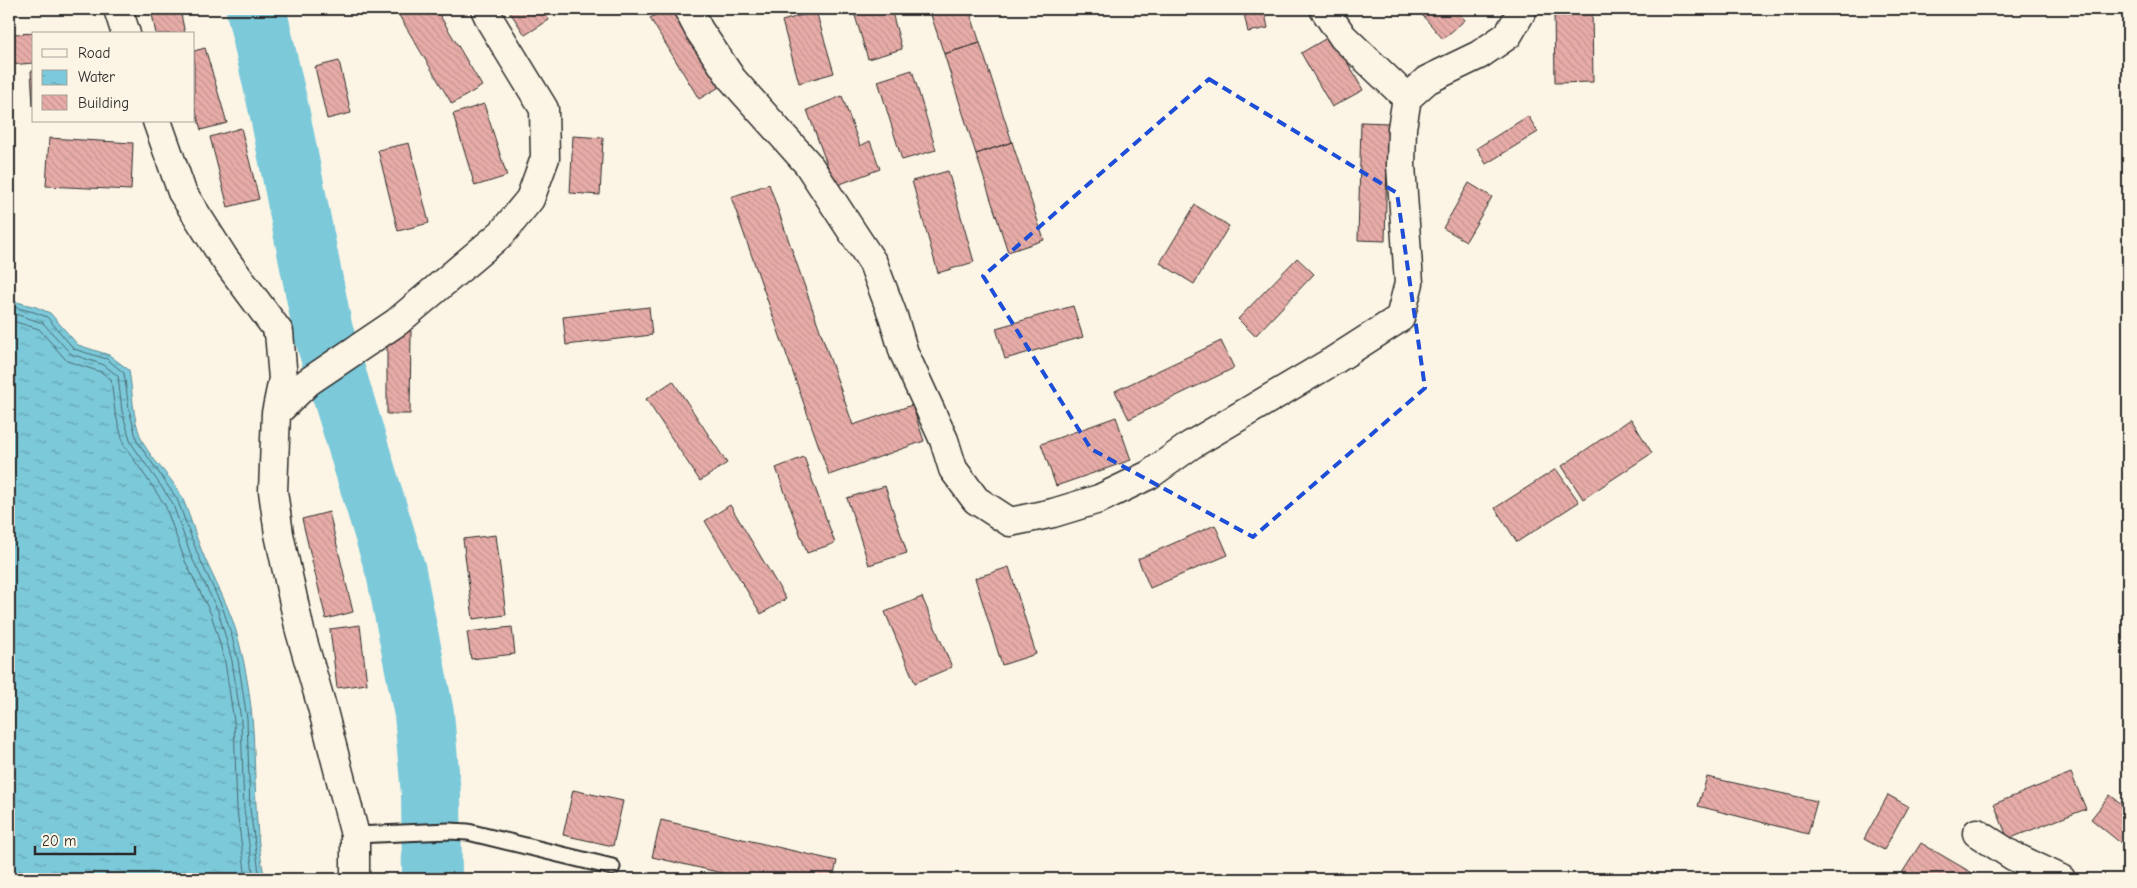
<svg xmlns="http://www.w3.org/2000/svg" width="2137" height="888" viewBox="0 0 2137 888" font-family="'Comic Neue',sans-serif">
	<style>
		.water { fill: url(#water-ripples); stroke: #5b8a94 }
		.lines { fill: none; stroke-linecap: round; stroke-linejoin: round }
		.shore { stroke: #4b6a71; stroke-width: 1 }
		.river { stroke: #7bc9da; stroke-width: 60 }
		.building { fill: url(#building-back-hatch); stroke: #2b2b2b }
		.service-casing { stroke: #2b2b2b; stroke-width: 19 }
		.minor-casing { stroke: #2b2b2b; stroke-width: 31 }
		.service { stroke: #fcf5e5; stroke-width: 15 }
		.minor { stroke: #fcf5e5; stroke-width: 28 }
		.marked { fill: none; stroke: #1d4ed8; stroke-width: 4; stroke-dasharray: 10 6; stroke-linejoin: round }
	</style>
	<defs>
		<pattern id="water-ripples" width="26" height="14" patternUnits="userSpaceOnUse" patternTransform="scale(1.25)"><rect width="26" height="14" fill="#7bc9da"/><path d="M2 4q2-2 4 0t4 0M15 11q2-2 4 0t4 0" fill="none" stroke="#65a3b1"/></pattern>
		<pattern id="building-back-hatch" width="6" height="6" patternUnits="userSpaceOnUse" patternTransform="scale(1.25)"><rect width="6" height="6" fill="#e7aca7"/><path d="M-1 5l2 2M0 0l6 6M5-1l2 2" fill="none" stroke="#c69490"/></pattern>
	</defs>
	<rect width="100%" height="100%" fill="#fcf5e5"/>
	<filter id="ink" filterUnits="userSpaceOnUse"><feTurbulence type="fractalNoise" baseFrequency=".02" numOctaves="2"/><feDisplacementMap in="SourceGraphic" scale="10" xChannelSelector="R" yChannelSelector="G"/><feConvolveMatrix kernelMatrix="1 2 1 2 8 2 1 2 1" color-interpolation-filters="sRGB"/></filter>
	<g filter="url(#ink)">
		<!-- water -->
		<path class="water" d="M 9,300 L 36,307 L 50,313 L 78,345 L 109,355 L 129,370 C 133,393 132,416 141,438 C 150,460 171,475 182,497 C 190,515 195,536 203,554 C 214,580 228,604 236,631 C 247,669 253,711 254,751 C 256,794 255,837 265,879 L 9,879 Z"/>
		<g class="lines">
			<!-- shore -->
			<path class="shore" d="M 9,306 L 34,312 L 47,317 L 74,349 L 107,359 L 124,373 L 129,409 L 137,441 L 177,499 L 198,555 L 223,609 L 231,633 L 238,660 L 247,719 L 250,809 L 260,879
				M 9,312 L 43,323 L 71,354 L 104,365 L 118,376 L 122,411 L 131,443 L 172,502 L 192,558 L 218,611 L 225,635 L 232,661 L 241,720 L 244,809 L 254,879
				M 9,320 L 39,329 L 67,361 L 101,372 L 111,379 L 115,412 L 124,445 L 165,505 L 185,561 L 211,614 L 218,637 L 225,662 L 234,721 L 237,810 L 246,879"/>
			<!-- river -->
			<path class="river" d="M 256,9 L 279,110 L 323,331 L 396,572 L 424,714 L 431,794 L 432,879"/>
		</g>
		<!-- building -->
		<path class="building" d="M 151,9 L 180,9 L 185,34 L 156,34 Z
			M 403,9 L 436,9 L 482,86 L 452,104 L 397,12 Z
			M 508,9 L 542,9 L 549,20 L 525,35 Z
			M 666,9 L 674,9 L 721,86 L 699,99 L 650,18 Z
			M 853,9 L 891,9 L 902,49 L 868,59 Z
			M 929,9 L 969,9 L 980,43 L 944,54 Z
			M 1243,9 L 1264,9 L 1268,28 L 1248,32 Z
			M 1417,9 L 1455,9 L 1465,20 L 1443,39 Z
			M 1554,9 L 1592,9 L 1593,82 L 1555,83 Z
			M 816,11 L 834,73 L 799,83 L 782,21 Z
			M 41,33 L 34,34 L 34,63 L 9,65 L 9,34 Z
			M 1332,35 L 1363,90 L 1332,107 L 1301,53 Z
			M 980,43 L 1012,142 L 976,154 L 944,54 Z
			M 205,48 L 227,123 L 201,130 L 194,105 L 194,51 Z
			M 339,61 L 351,113 L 327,119 L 315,67 Z
			M 912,70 L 936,150 L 902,160 L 878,81 Z
			M 31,71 L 34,71 L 33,106 Z
			M 842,96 L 860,146 L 870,141 L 880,169 L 835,186 L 807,110 Z
			M 484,104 L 507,176 L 475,186 L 453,114 Z
			M 1528,116 L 1538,132 L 1486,164 L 1477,148 Z
			M 1361,122 L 1388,123 L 1385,241 L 1358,240 Z
			M 241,128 L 259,199 L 228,207 L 210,137 Z
			M 573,136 L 603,138 L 600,195 L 570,193 Z
			M 49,138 L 133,143 L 131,190 L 46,186 Z
			M 1012,142 L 1044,240 L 1008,252 L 976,154 Z
			M 409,143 L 429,223 L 398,231 L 378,150 Z
			M 948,171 L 974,262 L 938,273 L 912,181 Z
			M 1469,183 L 1492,197 L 1466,241 L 1443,228 Z
			M 769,184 L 853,425 L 912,405 L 924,441 L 829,475 L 731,197 Z
			M 1195,205 L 1229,226 L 1194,284 L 1160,263 Z
			M 1297,258 L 1314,274 L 1255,336 L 1238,319 Z
			M 1073,306 L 1083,337 L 1005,359 L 996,328 Z
			M 649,307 L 652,335 L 566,345 L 563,317 Z
			M 387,331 L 411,331 L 410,414 L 387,414 Z
			M 1221,341 L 1234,368 L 1129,419 L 1115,391 Z
			M 673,381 L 727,463 L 700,481 L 646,399 Z
			M 1116,417 L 1131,460 L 1056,486 L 1041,444 Z
			M 1631,419 L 1652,453 L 1583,499 L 1562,466 Z
			M 804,457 L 835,543 L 807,553 L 776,468 Z
			M 1556,469 L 1579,502 L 1517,542 L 1495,508 Z
			M 885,486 L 907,553 L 869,565 L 847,498 Z
			M 730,505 L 786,599 L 761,614 L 705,521 Z
			M 329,512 L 353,612 L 326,619 L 302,519 Z
			M 1215,525 L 1228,555 L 1150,588 L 1138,559 Z
			M 496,535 L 506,615 L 473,619 L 463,539 Z
			M 1009,567 L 1036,654 L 1002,665 L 975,578 Z
			M 922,597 L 952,667 L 915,683 L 885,612 Z
			M 360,625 L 367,684 L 337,688 L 330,629 Z
			M 512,627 L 515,654 L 471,659 L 467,632 Z
			M 2071,773 L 2086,809 L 2008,839 L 1994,804 Z
			M 1707,777 L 1817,801 L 1808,834 L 1698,806 Z
			M 573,790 L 623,801 L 613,846 L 563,835 Z
			M 1888,795 L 1908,806 L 1884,850 L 1864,839 Z
			M 2110,795 L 2128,809 L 2128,849 L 2091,819 Z
			M 661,820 L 837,861 L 833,879 L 748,879 L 652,857 Z
			M 1921,843 L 1979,877 L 1978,879 L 1913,879 L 1902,873 Z"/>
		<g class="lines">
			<defs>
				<path id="service" d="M 355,835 L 449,831 L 468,832 L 612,867"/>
				<path id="minor" d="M 118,9 L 126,34
					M 688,9 L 699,30 L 732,79 L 808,164 L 857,239 L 873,263 L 893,316 L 904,353 L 944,440 L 953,469 L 976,500 L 1010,522 L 1053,513 L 1099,499 L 1149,475 L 1191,445 L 1333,361 L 1400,318 L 1409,283 L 1401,165 L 1402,128 L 1407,98 L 1427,80 L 1479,55 L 1508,35 L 1523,9
					M 1324,9 L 1343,37 L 1407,98
					M 157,121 L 182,192 L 224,258 L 279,332 L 283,379 L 276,413 L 273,491 L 279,534 L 300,631 L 322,707 L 355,835 L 355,879
					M 276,413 L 308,382 L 397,322 L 502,233 L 530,199 L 545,158 L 544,109 L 491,22 L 485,9
					M 1977,833 L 2013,856 L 2061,879"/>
			</defs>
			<!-- service casing -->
			<use href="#service" class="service-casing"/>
			<!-- minor casing -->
			<use href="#minor" class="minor-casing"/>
			<!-- service -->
			<use href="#service" class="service"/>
			<!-- minor -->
			<use href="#minor" class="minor"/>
		</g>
	</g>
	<!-- marked area -->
	<path class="marked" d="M 1209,79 L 1397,193 L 1425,388 L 1253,537 L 1091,449 L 983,276 Z"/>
	<!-- margin -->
	<rect width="2137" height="888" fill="none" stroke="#fcf5e5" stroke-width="30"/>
	<rect x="15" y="15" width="2107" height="858" fill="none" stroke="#2b2b2b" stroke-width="2" filter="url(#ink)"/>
	<!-- legend -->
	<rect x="32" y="32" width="162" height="90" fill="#fcf5e5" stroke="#a8a49b"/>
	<rect x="42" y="49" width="25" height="8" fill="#fcf5e5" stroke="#a8a49b"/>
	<text x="78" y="58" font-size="15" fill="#2b2b2b">Road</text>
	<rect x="42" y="70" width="25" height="15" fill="url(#water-ripples)" stroke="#a8a49b"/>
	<text x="78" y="82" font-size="15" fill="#2b2b2b">Water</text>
	<rect x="42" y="95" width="25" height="15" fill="url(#building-back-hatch)" stroke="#a8a49b"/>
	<text x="78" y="108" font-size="15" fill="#2b2b2b">Building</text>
	<!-- scale -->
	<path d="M35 846v8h100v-8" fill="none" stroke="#2b2b2b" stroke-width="2.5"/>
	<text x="42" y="846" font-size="15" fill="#2b2b2b" stroke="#fcf5e5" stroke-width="4" paint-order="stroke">20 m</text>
</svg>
